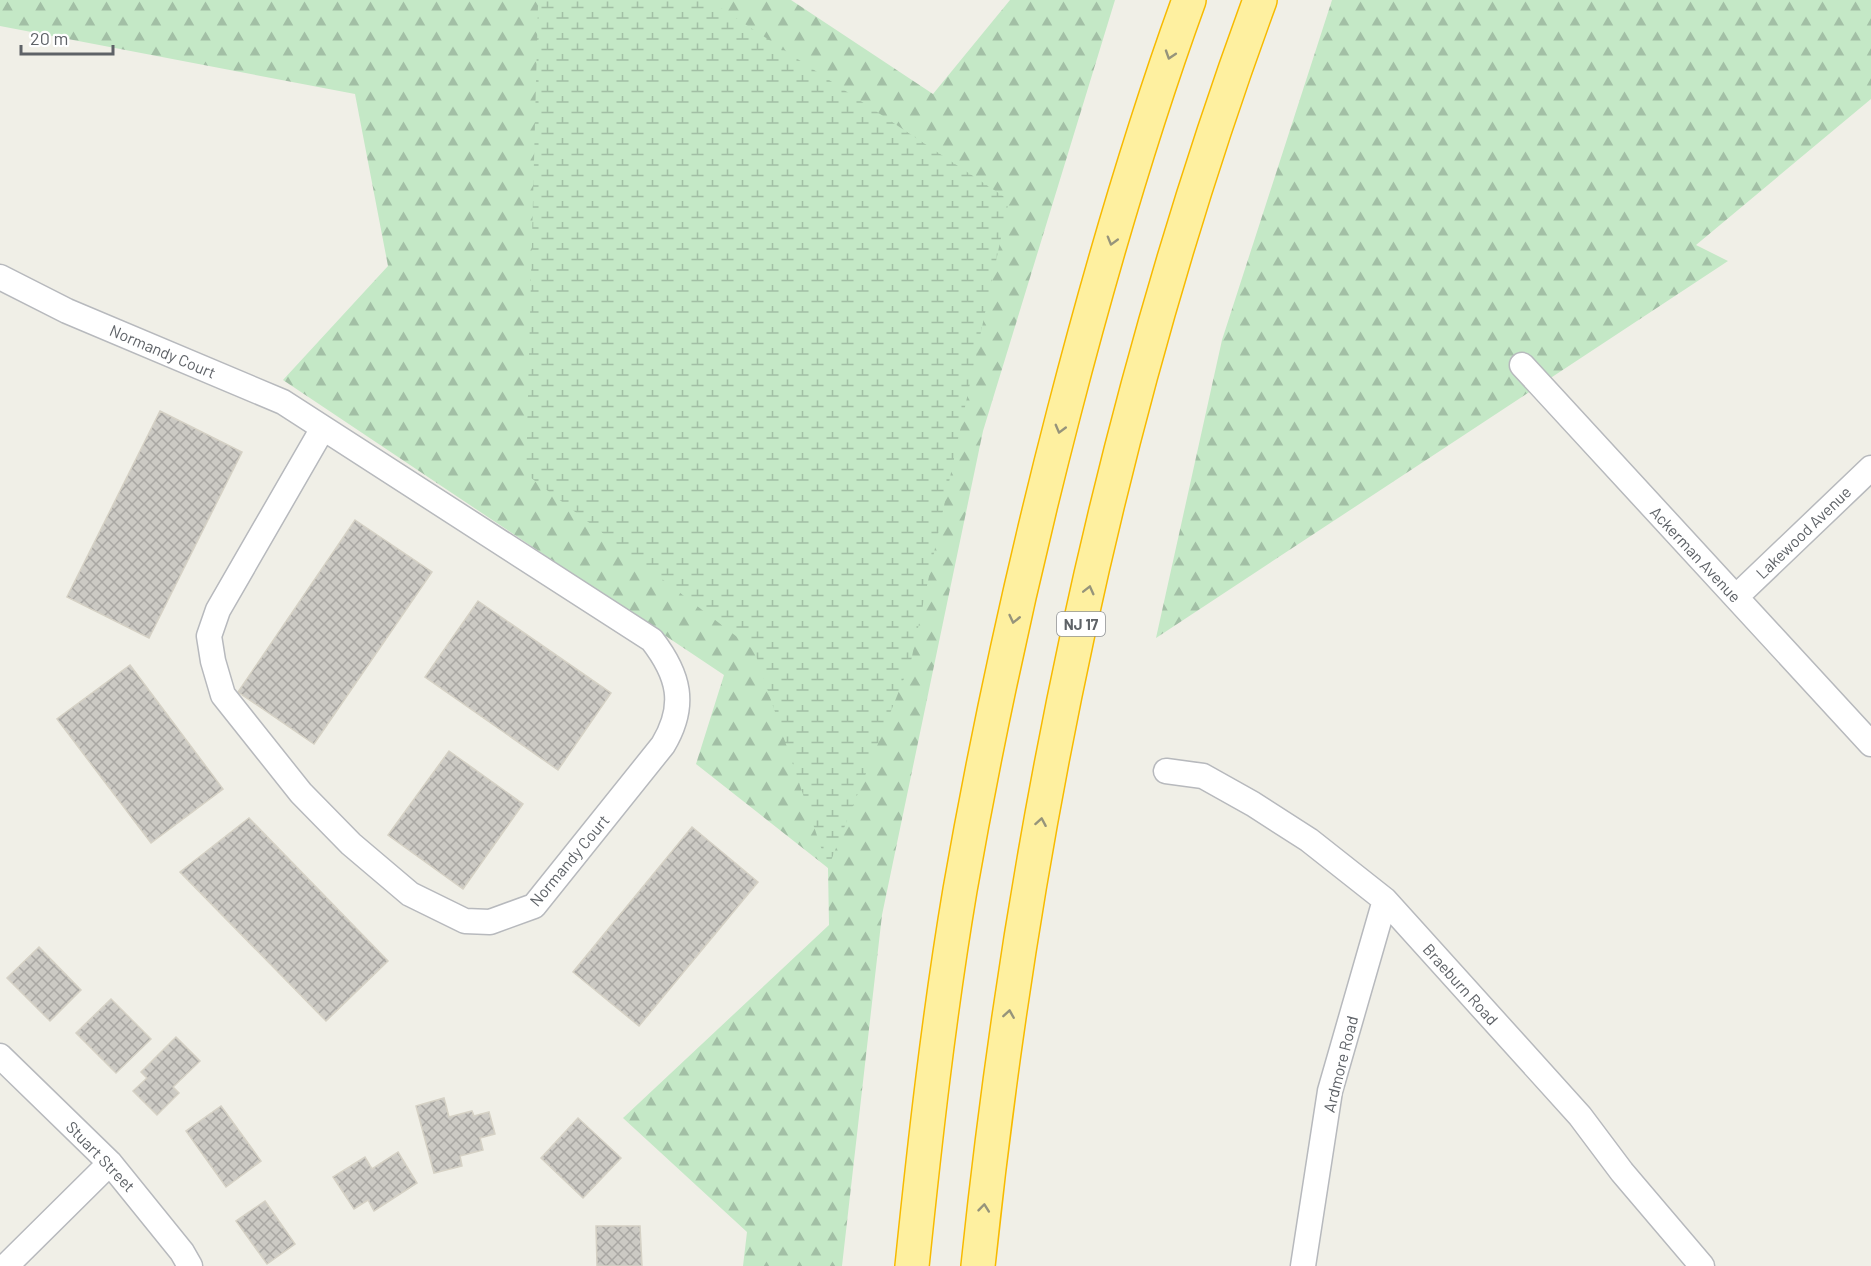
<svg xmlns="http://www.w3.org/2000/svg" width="1871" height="1266" viewBox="0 0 1871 1266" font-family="Barlow,sans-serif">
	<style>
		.forest { fill: url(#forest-firs) }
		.wetland { fill: url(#wetland-marsh) }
		.building { fill: url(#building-cross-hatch); stroke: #d5d1c5; stroke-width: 1.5 }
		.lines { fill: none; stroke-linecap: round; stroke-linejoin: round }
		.minor-casing { stroke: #b7b9bd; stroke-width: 27 }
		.trunk-casing { stroke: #f7ba00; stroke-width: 36 }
		.minor { stroke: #fff; stroke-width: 24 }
		.trunk { stroke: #fef0a0; stroke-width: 33 }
		.oneway { stroke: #96947b }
		.labels { text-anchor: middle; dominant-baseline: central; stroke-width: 5; stroke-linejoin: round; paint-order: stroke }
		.shield { fill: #fff; stroke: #8e9195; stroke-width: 1.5 }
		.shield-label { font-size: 15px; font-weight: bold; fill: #5e6267 }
		.street-label { font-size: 16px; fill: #5e6267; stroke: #fff }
	</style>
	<defs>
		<pattern id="forest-firs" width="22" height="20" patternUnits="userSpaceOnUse" patternTransform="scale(1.5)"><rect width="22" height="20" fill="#c4e8c6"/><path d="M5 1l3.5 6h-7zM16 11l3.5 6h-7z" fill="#a2bfa5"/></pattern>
		<pattern id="wetland-marsh" width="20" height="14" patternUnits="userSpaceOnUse" patternTransform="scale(1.5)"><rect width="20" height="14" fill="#c4e8c6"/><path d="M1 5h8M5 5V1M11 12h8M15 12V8" fill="none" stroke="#a2bfa5"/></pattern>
		<pattern id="building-cross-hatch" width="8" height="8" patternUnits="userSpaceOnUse" patternTransform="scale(1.5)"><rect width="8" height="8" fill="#cccac4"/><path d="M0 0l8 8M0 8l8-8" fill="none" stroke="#a9a7a3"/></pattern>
	</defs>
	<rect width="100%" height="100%" fill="#f0efe7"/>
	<!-- forest -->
	<path class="forest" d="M 0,0 L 791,0 L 933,94 L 1010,0 L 1115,0 L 983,431 L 882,915 L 842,1266 L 743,1266 L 747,1232 L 623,1118 L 829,925 L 828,868 L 696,764 L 724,675 L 283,380 L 388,266 L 355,94 L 0,26 Z
		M 1332,0 L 1871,0 L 1871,99 L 1696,245 L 1728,261 L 1156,638 L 1222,340 Z"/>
	<!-- wetland -->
	<path class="wetland" d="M 542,0 L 709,0 L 1009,200 L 911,661 L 828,868 L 754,650 L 526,474 L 538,5 Z"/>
	<!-- building -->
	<path class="building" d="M 160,411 L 242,452 L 149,638 L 67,597 Z
		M 355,520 L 432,572 L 314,744 L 238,692 Z
		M 478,601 L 611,693 L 558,770 L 425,677 Z
		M 130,665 L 223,789 L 151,843 L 57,719 Z
		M 449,751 L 523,804 L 463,889 L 388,835 Z
		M 249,818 L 388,961 L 326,1021 L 180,872 Z
		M 692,827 L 758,882 L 639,1026 L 573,972 Z
		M 39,947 L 81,990 L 50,1021 L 7,978 Z
		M 111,999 L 151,1039 L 116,1073 L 76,1033 Z
		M 176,1037 L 200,1061 L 173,1087 L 179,1093 L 157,1115 L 133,1091 L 147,1078 L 141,1072 Z
		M 444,1098 L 449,1117 L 472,1111 L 474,1116 L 489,1112 L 495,1134 L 480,1138 L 483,1150 L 460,1156 L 462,1166 L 434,1173 L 416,1106 Z
		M 221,1106 L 261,1161 L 226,1187 L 186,1131 Z
		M 578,1118 L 621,1158 L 583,1198 L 541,1158 Z
		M 398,1152 L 417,1183 L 374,1211 L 368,1200 L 354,1209 L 333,1177 L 365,1157 L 372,1169 Z
		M 265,1201 L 295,1244 L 267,1264 L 236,1221 Z
		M 596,1226 L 640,1226 L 642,1266 L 597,1266 Z"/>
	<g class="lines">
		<defs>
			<path id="minor" d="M 0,277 L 67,311 L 283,402 L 652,640 C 679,675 687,705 663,745 L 534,906 L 490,922 L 465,921 L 410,894 L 351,844 L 301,793 L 223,695 L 213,661 L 209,636 L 218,610 L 323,428
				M 1522,365 L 1871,744
				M 1736,597 L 1871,468
				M 1166,771 L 1203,776 L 1253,804 L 1309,840 L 1385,900 L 1580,1116 L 1622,1172 L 1702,1266
				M 0,1056 L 110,1163 L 182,1252 L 190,1266
				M 6,1266 L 110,1163
				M 1303,1266 L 1330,1091 L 1385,900"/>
			<path id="trunk" d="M 912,1266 C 925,1140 939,1015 960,890 C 988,730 1023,570 1064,412 C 1100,273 1140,135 1189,0
				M 978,1266 C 1023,836 1111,406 1260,0"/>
		</defs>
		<!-- minor casing -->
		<use href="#minor" class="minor-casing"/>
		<!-- trunk casing -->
		<use href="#trunk" class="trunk-casing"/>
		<!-- minor -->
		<use href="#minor" class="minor"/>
		<!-- trunk -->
		<use href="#trunk" class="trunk"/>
	</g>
	<!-- one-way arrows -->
	<defs><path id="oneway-chevron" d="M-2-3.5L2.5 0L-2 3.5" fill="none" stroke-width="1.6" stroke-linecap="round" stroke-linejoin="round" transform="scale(1.5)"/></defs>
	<g class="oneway">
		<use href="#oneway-chevron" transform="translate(1170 55) rotate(108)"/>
		<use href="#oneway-chevron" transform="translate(1112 241) rotate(106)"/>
		<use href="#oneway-chevron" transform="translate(1060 429) rotate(105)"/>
		<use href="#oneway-chevron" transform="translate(1089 590) rotate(-76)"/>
		<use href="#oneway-chevron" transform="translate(1014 619) rotate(103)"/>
		<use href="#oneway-chevron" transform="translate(1041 822) rotate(-80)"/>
		<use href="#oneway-chevron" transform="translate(1009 1014) rotate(-81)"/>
		<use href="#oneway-chevron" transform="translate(984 1208) rotate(-84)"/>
	</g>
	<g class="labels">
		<!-- shield labels -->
		<rect class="shield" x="1057" y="612" width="48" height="24" rx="4.5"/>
		<g class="shield-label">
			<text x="1081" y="624">NJ 17</text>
		</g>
		<!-- street labels -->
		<g class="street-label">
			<text transform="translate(163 351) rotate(23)">Normandy Court</text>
			<text transform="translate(1803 532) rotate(-44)">Lakewood Avenue</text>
			<text transform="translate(1696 554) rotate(47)">Ackerman Avenue</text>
			<text transform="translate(569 860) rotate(-50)">Normandy Court</text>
			<text transform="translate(1461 984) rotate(48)">Braeburn Road</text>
			<text transform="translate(1340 1064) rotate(-76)">Ardmore Road</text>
			<text transform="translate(101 1156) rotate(46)">Stuart Street</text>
		</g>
	</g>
	<!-- scale -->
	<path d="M21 45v9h92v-9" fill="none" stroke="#5e6267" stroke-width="3"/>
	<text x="30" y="45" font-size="18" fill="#5e6267" stroke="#ffffff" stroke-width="4.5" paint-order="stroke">20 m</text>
</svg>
